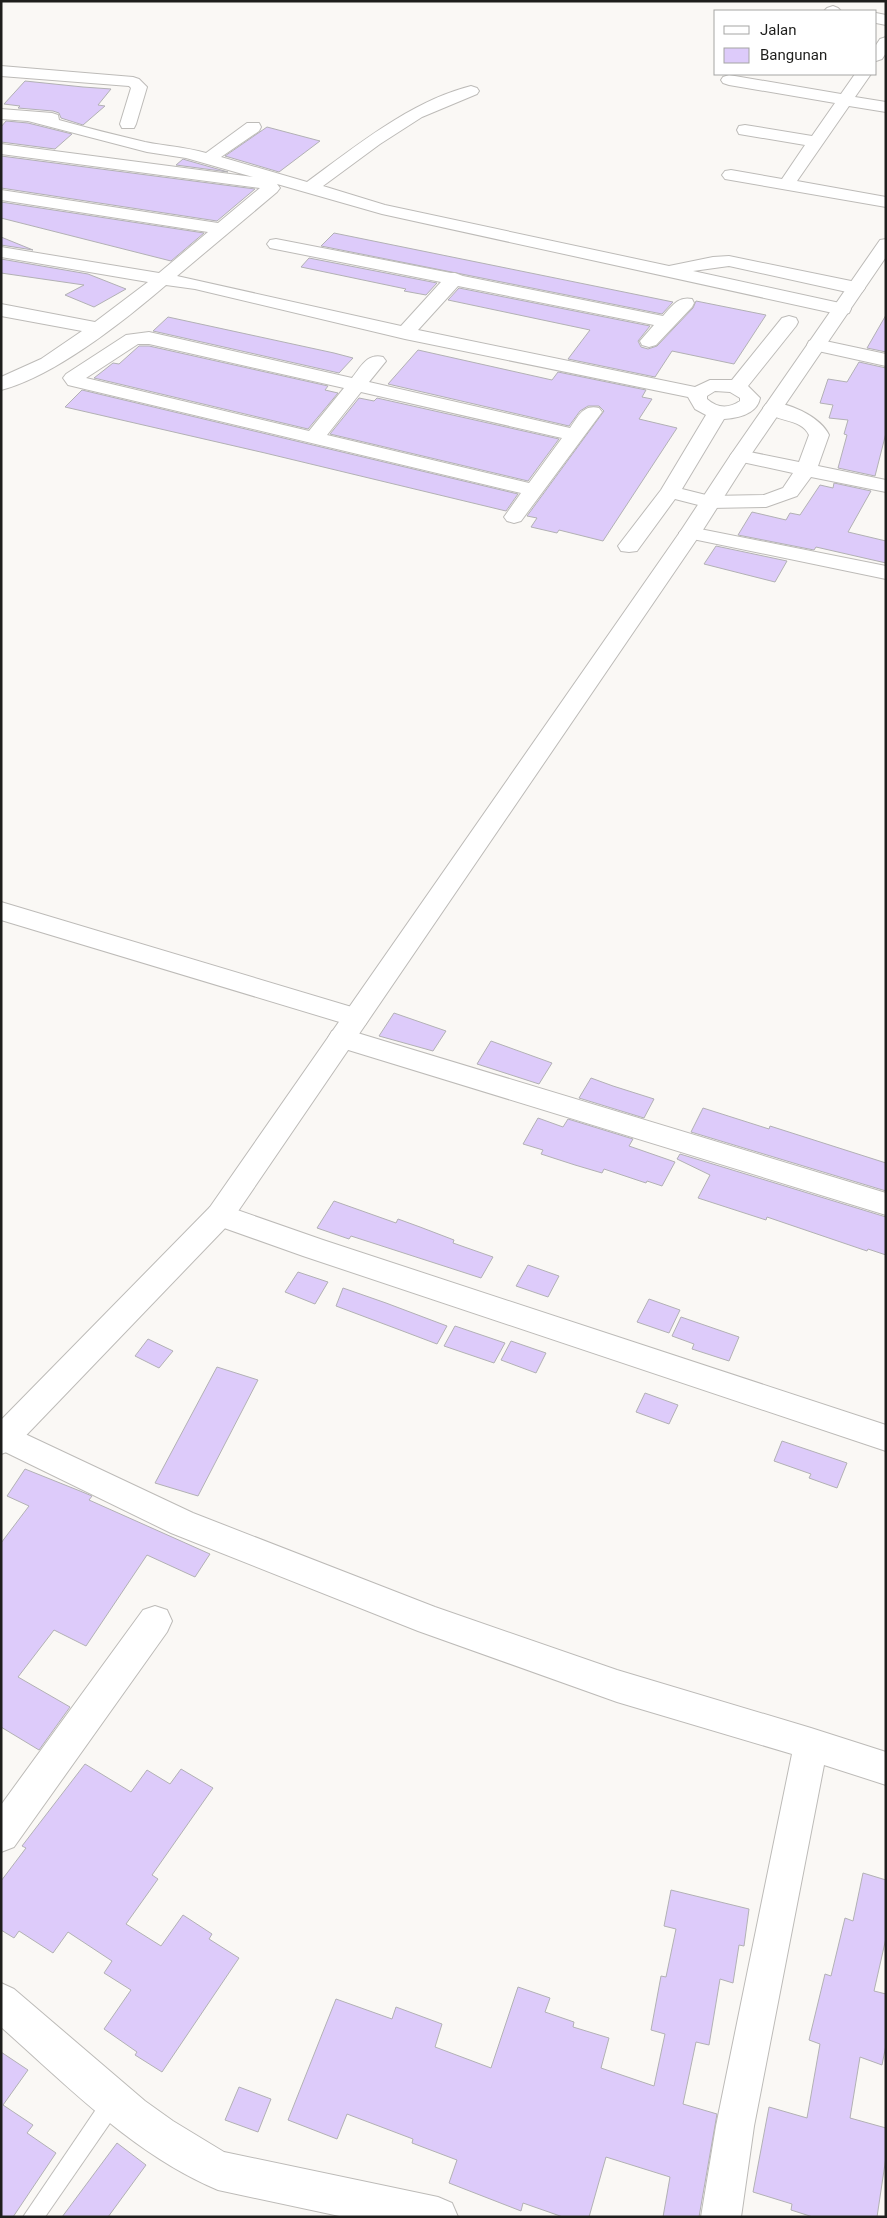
<svg xmlns="http://www.w3.org/2000/svg" width="887" height="2218" viewBox="0 0 887 2218" font-family="Roboto,sans-serif">
	<style>
		.building { fill: #ddcbfa; stroke: #b2b1b4 }
		.lines { fill: none; stroke-linecap: round; stroke-linejoin: round }
		.service-casing { stroke: #bdbbb8; stroke-width: 2 }
		.minor-casing { stroke: #bdbbb8; stroke-width: 2 }
		.tertiary-casing { stroke: #bdbbb8; stroke-width: 2 }
		.service { fill: #fff; fill-rule: evenodd }
		.minor { fill: #fff; fill-rule: evenodd }
		.tertiary { fill: #fff; fill-rule: evenodd }
	</style>
	<rect width="100%" height="100%" fill="#faf8f5"/>
	<!-- building -->
	<path class="building" d="M 25,81 L 83,87 L 111,89 L 98,105 L 105,106 L 83,125 L 61,118 L 59,113 L 53,111 L 18,108 L 20,106 L 4,104 Z
		M 6,121 L 28,123 L 72,134 L 55,149 L 1,142 L 1,127 Z
		M 267,127 L 320,141 L 279,172 L 225,156 Z
		M 1,156 L 93,168 L 255,189 L 217,221 L 1,188 Z
		M 183,159 L 186,160 L 228,172 L 176,165 Z
		M 1,202 L 204,233 L 171,261 L 1,218 Z
		M 334,233 L 619,291 L 673,302 L 662,314 L 321,246 Z
		M 1,237 L 33,250 L 1,245 Z
		M 309,258 L 437,283 L 426,295 L 404,291 L 406,289 L 301,267 Z
		M 1,259 L 88,274 L 126,289 L 94,307 L 65,295 L 84,285 L 1,273 Z
		M 459,288 L 650,326 L 638,341 L 641,347 L 648,349 L 657,346 L 693,308 L 696,301 L 766,315 L 734,364 L 672,351 L 655,377 L 568,359 L 590,330 L 448,300 Z
		M 886,315 L 886,352 L 867,348 Z
		M 168,317 L 334,353 L 353,358 L 339,373 L 153,331 Z
		M 139,346 L 149,346 L 328,386 L 325,390 L 338,393 L 308,429 L 94,378 L 113,363 L 119,364 Z
		M 418,350 L 552,380 L 558,372 L 646,390 L 642,397 L 652,399 L 639,419 L 677,428 L 603,541 L 559,530 L 557,533 L 531,527 L 537,518 L 527,516 L 604,411 L 599,406 L 588,406 L 580,411 L 569,426 L 388,384 Z
		M 859,362 L 886,368 L 886,433 L 875,476 L 838,468 L 847,435 L 844,434 L 848,420 L 829,418 L 833,405 L 820,403 L 828,379 L 847,382 Z
		M 82,390 L 518,494 L 506,511 L 265,453 L 65,407 Z
		M 359,398 L 374,401 L 377,398 L 559,439 L 528,481 L 330,434 Z
		M 834,483 L 871,491 L 848,532 L 886,541 L 886,563 L 816,547 L 814,550 L 738,535 L 752,512 L 786,520 L 790,513 L 800,515 L 820,485 L 833,488 Z
		M 716,546 L 787,561 L 775,582 L 704,564 Z
		M 394,1013 L 446,1031 L 433,1051 L 379,1036 Z
		M 491,1041 L 552,1063 L 539,1084 L 477,1064 Z
		M 591,1078 L 613,1086 L 654,1099 L 644,1118 L 579,1098 Z
		M 703,1108 L 769,1129 L 770,1126 L 886,1163 L 886,1191 L 691,1132 Z
		M 538,1118 L 563,1127 L 568,1119 L 633,1139 L 629,1146 L 675,1162 L 662,1186 L 647,1181 L 646,1183 L 604,1169 L 602,1173 L 575,1165 L 541,1154 L 543,1150 L 523,1144 Z
		M 680,1154 L 886,1217 L 886,1255 L 868,1249 L 867,1251 L 767,1217 L 766,1220 L 698,1198 L 710,1175 L 677,1159 Z
		M 334,1201 L 396,1223 L 398,1219 L 420,1227 L 454,1240 L 453,1243 L 493,1257 L 481,1278 L 351,1236 L 349,1239 L 317,1228 Z
		M 528,1265 L 559,1276 L 548,1297 L 516,1286 Z
		M 298,1272 L 328,1282 L 315,1304 L 285,1292 Z
		M 343,1288 L 386,1303 L 447,1326 L 437,1344 L 400,1330 L 336,1306 Z
		M 649,1299 L 680,1310 L 669,1333 L 637,1322 Z
		M 681,1317 L 739,1337 L 729,1361 L 692,1349 L 694,1344 L 672,1336 Z
		M 455,1326 L 505,1343 L 494,1363 L 444,1346 Z
		M 148,1339 L 173,1351 L 159,1368 L 135,1356 Z
		M 511,1341 L 546,1353 L 536,1373 L 501,1360 Z
		M 217,1367 L 258,1380 L 198,1496 L 155,1483 Z
		M 645,1393 L 678,1405 L 669,1424 L 636,1412 Z
		M 782,1441 L 847,1463 L 837,1488 L 809,1478 L 811,1474 L 774,1461 Z
		M 25,1469 L 80,1491 L 92,1496 L 89,1500 L 210,1554 L 195,1577 L 147,1555 L 86,1646 L 54,1630 L 18,1677 L 70,1707 L 39,1750 L 1,1727 L 1,1543 L 29,1506 L 7,1496 Z
		M 85,1764 L 131,1792 L 147,1770 L 170,1784 L 181,1769 L 213,1788 L 152,1875 L 158,1879 L 126,1924 L 161,1946 L 183,1915 L 212,1934 L 209,1939 L 239,1958 L 162,2072 L 135,2055 L 137,2052 L 104,2029 L 131,1990 L 104,1973 L 112,1961 L 68,1932 L 53,1953 L 19,1931 L 14,1938 L 1,1930 L 1,1881 L 26,1848 L 22,1846 Z
		M 863,1873 L 886,1880 L 886,1938 L 874,1991 L 886,1994 L 886,2045 L 882,2065 L 860,2057 L 850,2118 L 886,2128 L 886,2157 L 877,2217 L 813,2217 L 791,2210 L 792,2204 L 753,2192 L 769,2107 L 807,2118 L 820,2044 L 809,2040 L 825,1974 L 831,1976 L 845,1918 L 853,1921 Z
		M 671,1890 L 749,1909 L 744,1946 L 739,1945 L 733,1983 L 720,1979 L 709,2045 L 696,2042 L 683,2104 L 717,2114 L 699,2217 L 663,2217 L 670,2177 L 606,2157 L 589,2217 L 563,2217 L 523,2203 L 521,2211 L 449,2183 L 457,2160 L 412,2143 L 413,2139 L 347,2114 L 337,2139 L 288,2120 L 336,1999 L 392,2019 L 396,2007 L 442,2024 L 435,2047 L 491,2068 L 518,1987 L 550,1998 L 545,2012 L 574,2022 L 573,2027 L 609,2038 L 601,2068 L 654,2086 L 665,2034 L 651,2030 L 661,1976 L 666,1977 L 676,1929 L 664,1926 Z
		M 1,2052 L 28,2070 L 3,2105 L 33,2125 L 27,2133 L 56,2153 L 13,2217 L 1,2217 Z
		M 239,2087 L 271,2099 L 258,2132 L 225,2120 Z
		M 117,2143 L 146,2165 L 108,2217 L 62,2217 Z"/>
	<g class="lines">
		<defs>
			<path id="service" d="M 112,2093 L 119,2096 L 122,2103 L 119,2110 L 45,2217 L 23,2217 L 105,2096 Z"/>
			<path id="minor" d="M 833,6 L 838,8 L 841,11 L 824,11 L 827,8 Z
				M 876,13 L 886,15 L 886,25 L 876,23 Z
				M 886,37 L 886,53 L 882,59 L 876,61 L 876,45 L 880,39 Z
				M 1,66 L 133,77 L 139,79 L 147,87 L 136,124 L 134,128 L 122,128 L 120,124 L 131,88 L 129,86 L 1,76 Z
				M 855,74 L 871,74 L 855,97 L 886,102 L 886,112 L 849,106 L 797,181 L 886,197 L 886,207 L 725,179 L 722,175 L 725,171 L 731,170 L 782,179 L 805,145 L 739,134 L 737,130 L 739,126 L 745,125 L 812,136 L 835,103 L 729,85 L 723,83 L 721,80 L 723,77 L 729,75 L 841,94 Z
				M 471,86 L 477,88 L 479,91 L 477,94 L 422,117 L 380,144 L 323,186 L 385,205 L 669,266 L 713,257 L 729,256 L 856,282 L 862,284 L 865,288 L 862,292 L 856,294 L 729,266 L 693,271 L 849,305 L 851,309 L 849,313 L 842,315 L 382,214 L 277,184 L 280,188 L 277,192 L 177,276 L 401,326 L 441,282 L 270,248 L 267,244 L 270,240 L 276,239 L 451,273 L 455,273 L 463,276 L 663,316 C 672,306 678,296 692,299 L 694,303 L 692,307 L 656,345 L 649,347 L 642,345 L 640,341 L 654,325 L 458,286 L 418,330 L 695,387 L 710,380 L 732,380 L 782,318 L 789,316 L 796,318 L 798,322 L 796,326 L 748,386 L 760,398 C 757,414 738,418 724,419 L 682,489 L 710,496 L 764,495 L 783,488 L 793,473 L 733,460 L 730,456 L 733,452 L 740,450 L 799,462 L 809,435 C 801,417 773,423 763,408 L 766,404 C 785,399 821,417 829,435 L 818,466 L 886,480 L 886,492 L 811,477 L 797,496 L 766,507 L 710,508 L 675,499 L 637,551 L 629,552 L 621,551 L 618,546 L 661,490 L 706,415 L 695,409 L 688,397 L 405,339 L 195,289 L 166,285 C 124,321 55,376 1,390 L 1,377 L 41,359 L 82,331 L 1,316 L 1,304 L 95,322 L 148,282 L 1,257 L 1,247 L 159,273 L 208,232 L 1,200 L 1,190 L 218,223 L 260,188 L 1,154 L 1,144 L 253,177 L 186,158 L 147,152 L 28,121 L 1,119 L 1,109 L 52,113 L 58,115 L 59,120 C 87,128 116,135 145,142 C 165,146 186,147 206,153 L 247,123 L 259,123 L 261,127 L 259,131 L 221,157 L 307,182 C 356,146 411,101 471,86 ZM 715,391 L 730,392 L 740,398 L 740,401 C 728,409 717,408 707,399 L 707,396 Z
				M 149,332 L 352,378 C 361,367 367,353 383,357 L 386,361 L 369,382 L 570,428 C 578,417 583,404 599,408 L 602,412 L 521,521 L 514,523 L 507,521 L 504,517 L 521,493 L 68,385 L 63,378 L 66,374 L 126,335 ZM 138,344 L 149,344 L 344,388 L 309,431 L 86,378 ZM 361,392 L 562,438 L 529,483 L 327,435 Z
				M 816,339 L 886,354 L 886,366 L 809,349 L 807,345 L 809,341 Z
				M 690,527 L 886,566 L 886,579 L 683,537 L 679,533 L 683,529 Z
				M 1,902 L 365,1011 L 369,1018 L 365,1025 L 356,1027 L 1,920 Z
				M 341,1028 L 886,1193 L 886,1215 L 332,1045 L 328,1038 L 332,1031 Z
				M 220,1204 L 323,1240 L 886,1425 L 886,1451 L 303,1256 L 210,1223 L 206,1215 L 210,1207 Z
				M 6,1425 L 193,1513 L 435,1607 L 617,1670 L 811,1728 L 886,1752 L 886,1785 L 824,1765 L 754,2126 L 741,2217 L 701,2217 L 716,2126 L 792,1754 L 617,1702 L 418,1631 L 171,1533 L 1,1450 L 1,1427 Z
				M 155,1606 L 167,1610 L 172,1621 L 167,1632 L 14,1847 L 1,1852 L 1,1805 L 143,1610 Z"/>
			<path id="tertiary" d="M 886,239 L 886,257 L 750,456 L 701,533 L 230,1223 L 12,1450 L 1,1454 L 1,1420 L 210,1207 L 680,532 L 730,456 L 880,240 Z
				M 1,1983 L 14,1989 L 145,2101 L 173,2121 L 224,2152 L 438,2197 L 452,2203 L 458,2217 L 344,2217 L 218,2190 C 134,2155 68,2086 1,2027 Z"/>
		</defs>
		<!-- service casing -->
		<use href="#service" class="service-casing"/>
		<!-- minor casing -->
		<use href="#minor" class="minor-casing"/>
		<!-- tertiary casing -->
		<use href="#tertiary" class="tertiary-casing"/>
		<!-- service -->
		<use href="#service" class="service"/>
		<!-- minor -->
		<use href="#minor" class="minor"/>
		<!-- tertiary -->
		<use href="#tertiary" class="tertiary"/>
	</g>
	<!-- border -->
	<rect width="887" height="2218" fill="none" stroke="#1e1e1c" stroke-width="5"/>
	<!-- legend -->
	<rect x="714" y="10" width="162" height="65" fill="#ffffff" stroke="#a5a5a4"/>
	<rect x="724" y="26" width="25" height="8" fill="#ffffff" stroke="#a5a5a4"/>
	<text x="760" y="35" font-size="15" fill="#1e1e1c">Jalan</text>
	<rect x="724" y="48" width="25" height="15" fill="#ddcbfa" stroke="#a5a5a4"/>
	<text x="760" y="60" font-size="15" fill="#1e1e1c">Bangunan</text>
</svg>
